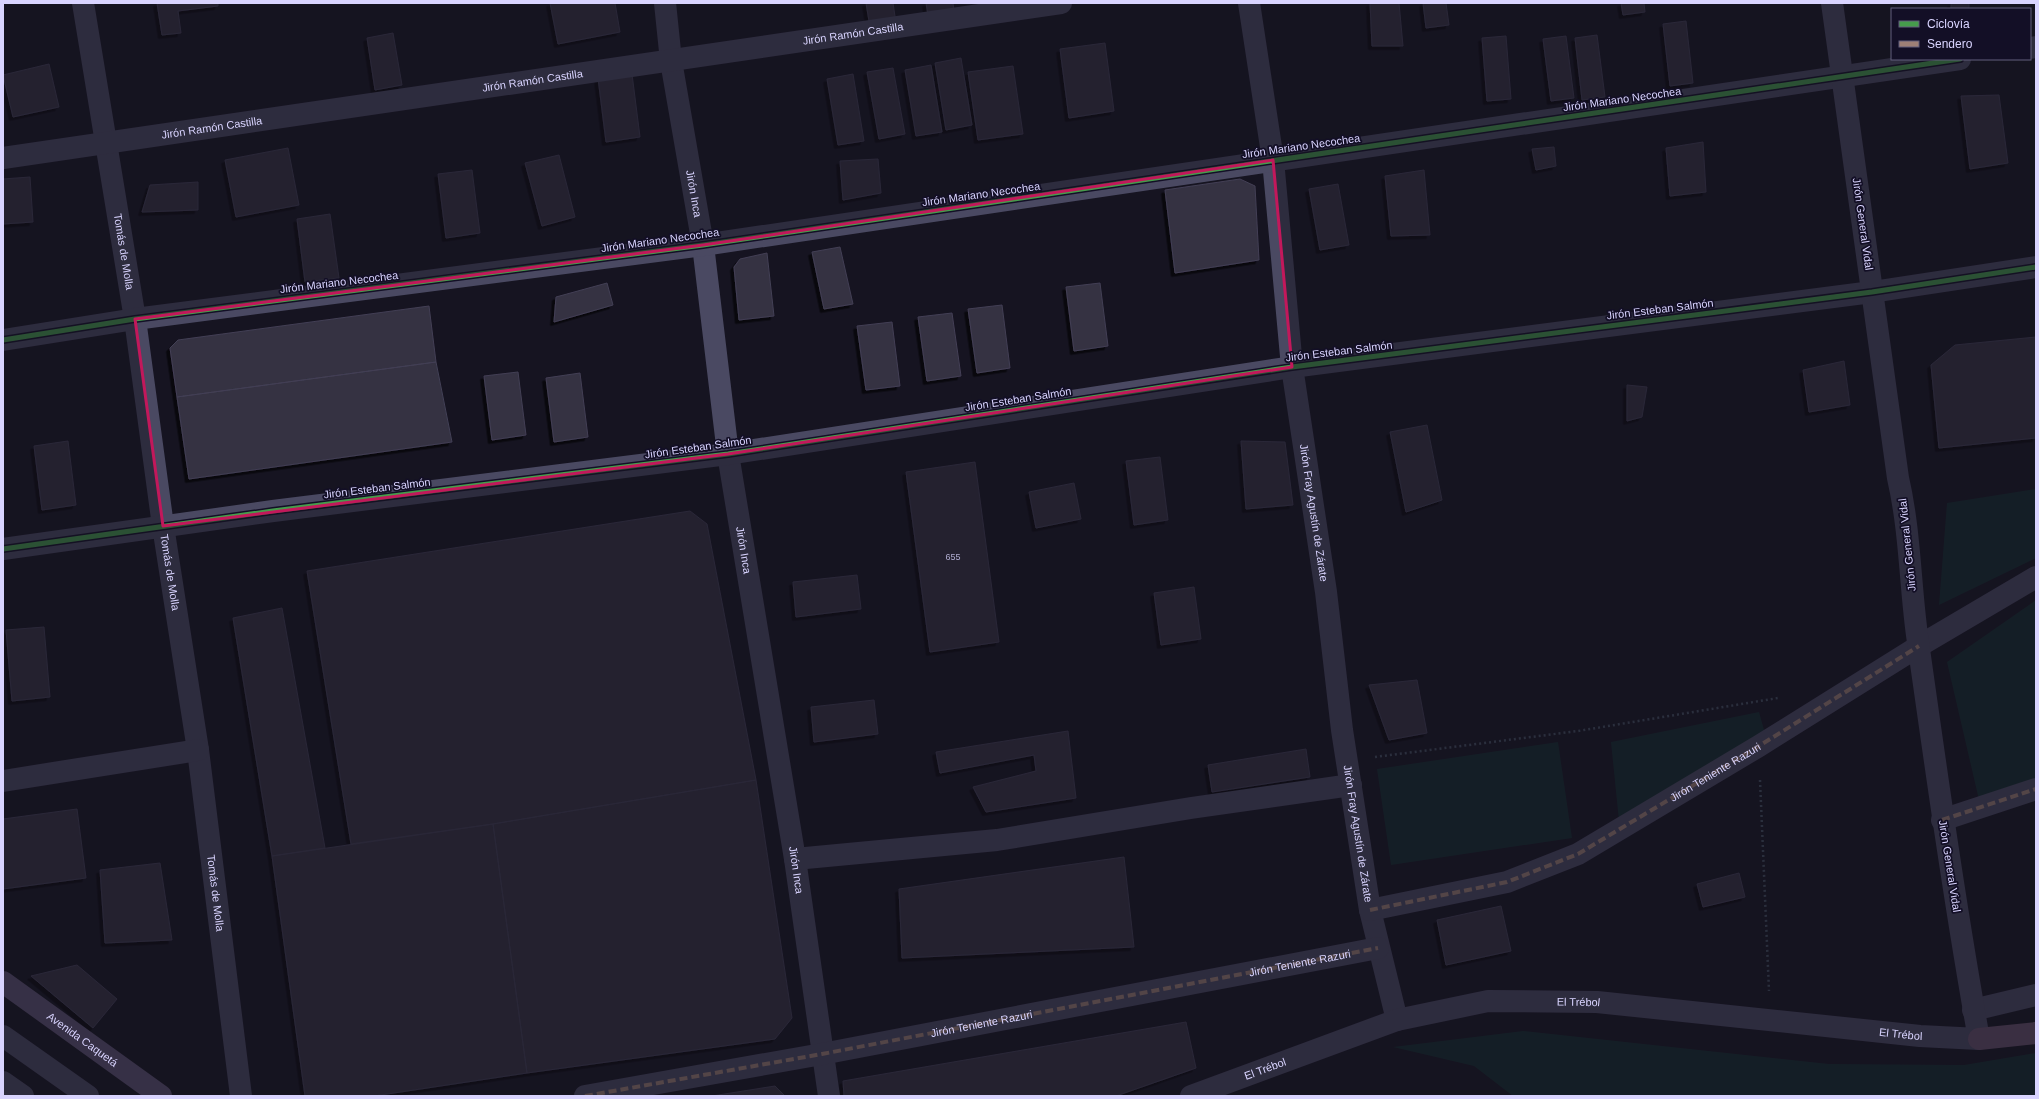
<svg xmlns="http://www.w3.org/2000/svg" width="2039" height="1099" viewBox="0 0 2039 1099" font-family="Arial,sans-serif">
	<style>
		.green { fill: #132c2d }
		.building { fill: #343243; stroke: #433f54; filter: url(#shadow) }
		.lines { fill: none; stroke-linecap: round; stroke-linejoin: round }
		.path { stroke: #44505f; stroke-width: 2.5; stroke-dasharray: 2 3; stroke-linecap: butt }
		.minor { stroke: #4a4962; stroke-width: 22 }
		.major { stroke: #5e5373; stroke-width: 22 }
		.highway { stroke: #67516a; stroke-width: 22 }
		.quiet { stroke: #9e8076; stroke-width: 4; stroke-dasharray: 8 4; stroke-linecap: butt }
		.cycleway-casing { stroke: #130f26; stroke-width: 8 }
		.cycleway { stroke: #469c4c; stroke-width: 5 }
		.marked { fill: none; stroke: #c2185b; stroke-width: 3; stroke-linejoin: round }
		.labels { text-anchor: middle; dominant-baseline: central; stroke-width: 3.5; stroke-linejoin: round; paint-order: stroke }
		.number-label { font-size: 9px; fill: #b0acd0 }
		.street-label { font-size: 11px; fill: #d9d4ff; stroke: #130f26 }
	</style>
	<defs>
		<filter id="shadow"><feDropShadow dx="-3.5" dy="3.5" stdDeviation="0" flood-color="#0009"/></filter>
	</defs>
	<rect width="100%" height="100%" fill="#161421"/>
	<!-- green -->
	<path class="green" d="M 2036,489 L 2036,558 L 1939,605 L 1947,503 Z
		M 2036,600 L 2036,781 L 1979,800 L 1947,662 Z
		M 1759,712 L 1766,737 L 1619,821 L 1611,742 Z
		M 1558,742 L 1572,838 L 1391,865 L 1377,769 Z
		M 1523,1031 L 1829,1064 L 1964,1065 L 2036,1053 L 2036,1096 L 1513,1096 L 1474,1066 L 1393,1047 Z"/>
	<!-- building -->
	<path class="building" d="M 157,3 L 218,3 L 218,6 L 178,11 L 181,33 L 162,35 Z
		M 550,3 L 615,3 L 620,32 L 558,44 Z
		M 866,3 L 893,3 L 896,23 L 870,27 Z
		M 926,3 L 953,3 L 954,11 L 928,15 Z
		M 1370,3 L 1399,3 L 1403,46 L 1372,46 Z
		M 1423,3 L 1446,3 L 1449,25 L 1426,28 Z
		M 1621,3 L 1644,3 L 1645,12 L 1623,15 Z
		M 1951,3 L 1969,3 L 1969,9 L 1951,9 Z
		M 1686,21 L 1693,83 L 1670,86 L 1663,24 Z
		M 393,33 L 402,85 L 375,90 L 367,38 Z
		M 1597,35 L 1605,97 L 1582,100 L 1575,38 Z
		M 1506,36 L 1511,99 L 1487,101 L 1482,38 Z
		M 1566,36 L 1574,98 L 1551,101 L 1543,39 Z
		M 1105,43 L 1114,111 L 1069,118 L 1060,49 Z
		M 961,58 L 972,125 L 946,130 L 935,63 Z
		M 49,64 L 59,107 L 13,117 L 3,75 Z
		M 931,65 L 942,132 L 916,136 L 905,70 Z
		M 1013,66 L 1023,134 L 978,140 L 968,72 Z
		M 893,68 L 905,134 L 879,139 L 867,72 Z
		M 632,74 L 640,137 L 606,142 L 598,78 Z
		M 853,74 L 864,141 L 838,145 L 827,79 Z
		M 1999,95 L 2008,163 L 1970,169 L 1961,96 Z
		M 1703,142 L 1706,192 L 1670,196 L 1666,148 Z
		M 1554,147 L 1556,166 L 1536,170 L 1532,149 Z
		M 288,148 L 299,205 L 236,217 L 225,160 Z
		M 559,155 L 575,217 L 542,226 L 525,163 Z
		M 878,159 L 881,193 L 843,200 L 840,161 Z
		M 472,170 L 480,233 L 446,238 L 438,174 Z
		M 1424,170 L 1430,235 L 1391,236 L 1385,176 Z
		M 30,177 L 33,222 L 3,224 L 3,179 Z
		M 1240,179 L 1255,186 L 1259,260 L 1175,273 L 1165,190 Z
		M 198,182 L 198,210 L 142,212 L 150,185 Z
		M 1338,184 L 1349,245 L 1320,250 L 1309,189 Z
		M 330,214 L 339,278 L 305,282 L 297,219 Z
		M 840,247 L 853,304 L 824,309 L 812,252 Z
		M 767,253 L 774,316 L 739,320 L 734,267 L 740,259 Z
		M 607,283 L 613,305 L 554,322 L 556,297 Z
		M 1100,283 L 1108,346 L 1074,351 L 1066,287 Z
		M 1002,305 L 1010,368 L 977,373 L 968,309 Z
		M 429,306 L 436,362 L 177,397 L 170,348 L 178,340 Z
		M 952,313 L 961,376 L 927,381 L 918,317 Z
		M 892,322 L 900,386 L 866,390 L 857,326 Z
		M 2036,337 L 2036,438 L 1939,448 L 1931,365 L 1955,345 Z
		M 1844,361 L 1850,405 L 1809,412 L 1803,370 Z
		M 436,362 L 452,442 L 189,479 L 177,397 Z
		M 518,372 L 526,435 L 492,440 L 484,376 Z
		M 580,373 L 588,437 L 554,442 L 546,378 Z
		M 1627,385 L 1647,387 L 1642,417 L 1627,421 Z
		M 1427,425 L 1442,500 L 1406,512 L 1390,432 Z
		M 68,441 L 76,505 L 42,510 L 34,446 Z
		M 1241,441 L 1285,442 L 1293,505 L 1246,509 Z
		M 1160,457 L 1168,520 L 1134,525 L 1126,461 Z
		M 975,462 L 999,642 L 930,652 L 906,472 Z
		M 1074,483 L 1081,519 L 1036,528 L 1029,492 Z
		M 690,511 L 707,524 L 756,780 L 493,824 L 351,844 L 307,571 Z
		M 857,575 L 861,609 L 796,617 L 793,582 Z
		M 1194,587 L 1201,639 L 1161,645 L 1154,593 Z
		M 282,608 L 325,848 L 272,856 L 233,618 Z
		M 44,627 L 50,697 L 12,701 L 6,630 Z
		M 1417,680 L 1427,733 L 1389,740 L 1369,685 Z
		M 874,700 L 878,734 L 814,742 L 811,707 Z
		M 1068,731 L 1076,798 L 986,812 L 973,787 L 1036,771 L 1034,755 L 940,773 L 936,752 Z
		M 1306,749 L 1310,777 L 1212,792 L 1208,765 Z
		M 756,780 L 792,1018 L 775,1039 L 527,1073 L 493,824 Z
		M 77,809 L 86,878 L 3,889 L 3,819 Z
		M 493,824 L 527,1073 L 374,1096 L 305,1096 L 272,856 Z
		M 1124,857 L 1134,947 L 902,958 L 899,889 Z
		M 160,863 L 172,940 L 105,943 L 100,870 Z
		M 1739,873 L 1745,897 L 1703,907 L 1697,884 Z
		M 1501,906 L 1511,951 L 1446,965 L 1437,920 Z
		M 77,965 L 117,999 L 93,1028 L 31,976 Z
		M 1186,1022 L 1196,1068 L 1116,1096 L 844,1096 L 843,1081 Z
		M 775,1086 L 785,1096 L 712,1096 Z"/>
	<g class="lines">
		<!-- path -->
		<path class="path" d="M 1375,757 L 1578,731 L 1778,698
			M 1760,780 L 1769,991"/>
		<!-- minor -->
		<g class="minor">
			<path id="s1" d="M 83,3 L 135,319 L 163,526 L 198,750 L 241,1096"/>
			<path id="s2" d="M 665,3 L 671,61 L 703,245 L 728,454 L 795,859 L 829,1096"/>
			<path id="s3" d="M 1249,3 L 1273,160 L 1292,367 L 1326,592 L 1342,730 L 1370,910 L 1397,1020"/>
			<path d="M 2030,48 L 2036,47"/>
			<path id="s4" d="M 3,158 L 1061,3"/>
			<path d="M 3,340 L 135,319 L 703,245 L 1960,59"/>
			<path d="M 3,549 L 273,511 L 728,454 L 1292,367 L 1872,292 L 2036,267"/>
			<path d="M 3,781 L 198,750"/>
			<path d="M 1942,820 L 2036,789"/>
			<path d="M 795,859 L 997,840 L 1191,808 L 1351,785"/>
			<path id="s5" d="M 1370,910 L 1507,882 L 1578,854 L 1759,746 L 1919,646 L 2036,577"/>
			<path d="M 1973,1010 L 2036,995"/>
			<path d="M 3,1036 L 88,1096"/>
			<path d="M 3,1082 L 23,1096"/>
			<path d="M 585,1096 L 822,1054 L 1378,948"/>
			<path id="s6" d="M 1191,1096 L 1397,1020 L 1488,1001 L 1597,1002 L 1920,1036 L 1979,1039 C 1955,905 1936,770 1917,635 C 1910,583 1910,530 1898,478 L 1832,3"/>
		</g>
		<!-- major -->
		<path class="major" id="s7" d="M 3,982 L 161,1096"/>
		<!-- highway -->
		<path class="highway" d="M 1979,1039 L 2036,1033"/>
		<!-- quiet -->
		<g class="quiet">
			<path d="M 1942,820 L 2036,789"/>
			<path d="M 1370,910 L 1507,882 L 1578,854 L 1759,746 L 1919,646"/>
			<path id="s8" d="M 585,1096 L 822,1054 L 1378,948"/>
		</g>
		<defs>
			<path id="cycleway" d="M 3,340 L 135,319 L 703,245 L 1960,59
				M 3,549 L 273,511 L 728,454 L 1292,367 L 1872,292 L 2036,267"/>
		</defs>
		<!-- cycleway casing -->
		<use href="#cycleway" class="cycleway-casing"/>
		<!-- cycleway -->
		<use href="#cycleway" class="cycleway"/>
	</g>
	<!-- marked area -->
	<path d="M0 0H2039V1099H0ZM 1273,160 L 1292,367 L 728,454 L 163,526 L 135,319 L 703,245 Z" fill="#161421" fill-opacity=".55" fill-rule="evenodd"/>
	<path class="marked" d="M 1273,160 L 1292,367 L 728,454 L 163,526 L 135,319 L 703,245 Z"/>
	<g class="labels">
		<!-- number labels -->
		<g class="number-label">
			<text x="953" y="557">655</text>
		</g>
		<!-- street labels -->
		<g class="street-label">
			<text stroke="none"><textPath href="#s4" startOffset="859">Jirón Ramón Castilla</textPath></text>
			<text stroke="none"><textPath href="#s4" startOffset="535">Jirón Ramón Castilla</textPath></text>
			<text transform="translate(1622 99) rotate(-8)">Jirón Mariano Necochea</text>
			<text stroke="none"><textPath href="#s4" startOffset="211">Jirón Ramón Castilla</textPath></text>
			<text transform="translate(1301 146) rotate(-8)">Jirón Mariano Necochea</text>
			<text stroke="none"><textPath href="#s2" startOffset="193">Jirón Inca</textPath></text>
			<text transform="translate(981 194) rotate(-8)">Jirón Mariano Necochea</text>
			<text transform="translate(1863 224) rotate(82)">Jirón General Vidal</text>
			<text transform="translate(660 240) rotate(-8)">Jirón Mariano Necochea</text>
			<text stroke="none"><textPath href="#s1" startOffset="252">Tomás de Molla</textPath></text>
			<text transform="translate(339 282) rotate(-7)">Jirón Mariano Necochea</text>
			<text transform="translate(1660 309) rotate(-7)">Jirón Esteban Salmón</text>
			<text transform="translate(1339 351) rotate(-7)">Jirón Esteban Salmón</text>
			<text transform="translate(1018 399) rotate(-9)">Jirón Esteban Salmón</text>
			<text transform="translate(698 447) rotate(-8)">Jirón Esteban Salmón</text>
			<text transform="translate(377 488) rotate(-7)">Jirón Esteban Salmón</text>
			<text stroke="none"><textPath href="#s3" startOffset="514">Jirón Fray Agustín de Zárate</textPath></text>
			<text transform="translate(1907 545) rotate(-96)">Jirón General Vidal</text>
			<text stroke="none"><textPath href="#s2" startOffset="553">Jirón Inca</textPath></text>
			<text stroke="none"><textPath href="#s1" startOffset="576">Tomás de Molla</textPath></text>
			<text stroke="none"><textPath href="#s5" startOffset="376">Jirón Teniente Razuri</textPath></text>
			<text stroke="none"><textPath href="#s3" startOffset="838">Jirón Fray Agustín de Zárate</textPath></text>
			<text transform="translate(1950 866) rotate(81)">Jirón General Vidal</text>
			<text stroke="none"><textPath href="#s2" startOffset="877">Jirón Inca</textPath></text>
			<text stroke="none"><textPath href="#s1" startOffset="900">Tomás de Molla</textPath></text>
			<text stroke="none"><textPath href="#s8" startOffset="727">Jirón Teniente Razuri</textPath></text>
			<text stroke="none"><textPath href="#s6" startOffset="403">El Trébol</textPath></text>
			<text stroke="none"><textPath href="#s8" startOffset="403">Jirón Teniente Razuri</textPath></text>
			<text stroke="none"><textPath href="#s6" startOffset="727">El Trébol</textPath></text>
			<text stroke="none"><textPath href="#s7" startOffset="98">Avenida Caquetá</textPath></text>
			<text stroke="none"><textPath href="#s6" startOffset="79">El Trébol</textPath></text>
		</g>
	</g>
	<!-- border -->
	<rect width="2039" height="1099" fill="none" stroke="#d9d4ff" stroke-width="8"/>
	<!-- legend -->
	<rect x="1891" y="8" width="140" height="52" fill="#130f26" stroke="#625e7d"/>
	<rect x="1899" y="21" width="20" height="6" fill="#469c4c" stroke="#625e7d"/>
	<text x="1927" y="28" font-size="12" fill="#d9d4ff">Ciclovía</text>
	<rect x="1899" y="41" width="20" height="6" fill="#9e8076" stroke="#625e7d"/>
	<text x="1927" y="48" font-size="12" fill="#d9d4ff">Sendero</text>
</svg>
